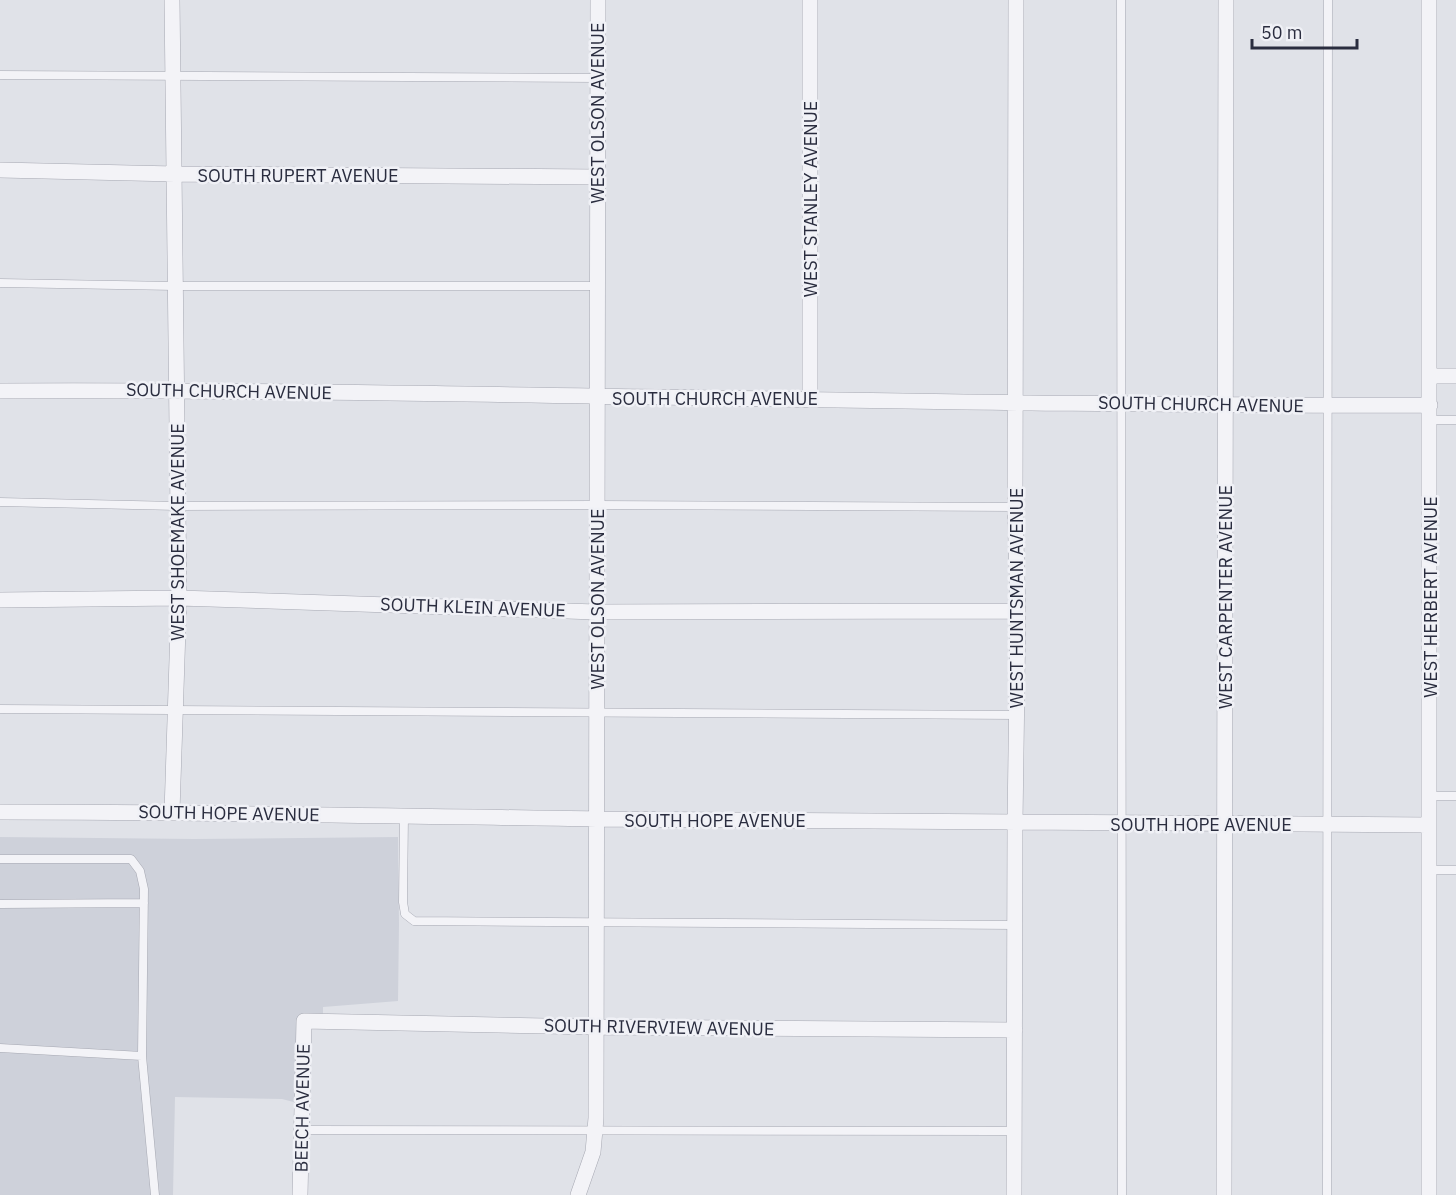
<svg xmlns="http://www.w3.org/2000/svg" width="1456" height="1195" viewBox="0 0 1456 1195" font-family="'IBM Plex Sans',sans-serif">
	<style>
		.built { fill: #ced1da }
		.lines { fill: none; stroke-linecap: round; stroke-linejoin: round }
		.service-casing { stroke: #a6a8b2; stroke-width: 9 }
		.minor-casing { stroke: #a6a8b2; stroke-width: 16 }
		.service { stroke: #f3f3f7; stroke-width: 8 }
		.minor { stroke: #f3f3f7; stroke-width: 15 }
		.labels { text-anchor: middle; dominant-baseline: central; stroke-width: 5; stroke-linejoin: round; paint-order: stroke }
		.street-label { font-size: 18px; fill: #2a2d3f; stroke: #f0f1f6 }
	</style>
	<rect width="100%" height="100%" fill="#e0e2e8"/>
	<!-- built -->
	<path class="built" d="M 0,837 L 194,839 L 398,837 L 399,924 L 398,1001 L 323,1007 L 323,1027 L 307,1027 L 305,1105 L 282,1099 L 175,1097 L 173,1195 L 0,1195 Z"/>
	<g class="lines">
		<defs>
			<path id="service" d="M 1121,0 L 1122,1195
				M 0,75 L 598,78
				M 0,283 L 175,286 L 597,286
				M 1429,420 L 1456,420
				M 0,502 L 177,506 L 597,505 L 1015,507
				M 0,709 L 1017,715
				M 1430,796 L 1456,796
				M 404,816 L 403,902 L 405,914 L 414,921 L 1015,925
				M 0,859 L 131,859 L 140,871 L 144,889 L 142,1056 L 155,1195
				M 1429,870 L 1456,870
				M 0,904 L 144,903
				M 0,1048 L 142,1056
				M 301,1130 L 1015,1131
				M 1327,1195 L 1328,0"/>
			<path id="minor" d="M 172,0 L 179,598 L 172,812
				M 0,170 L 175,174 L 597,177
				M 1430,376 L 1456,376
				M 0,391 C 476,389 953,407 1430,405
				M 810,398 L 810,0
				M 0,600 L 179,598 L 596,612 L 1018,611
				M 0,812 C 199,812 397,816 596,819 C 874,822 1152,824 1429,825
				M 300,1195 L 304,1021 L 595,1027 L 1015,1030
				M 578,1195 L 593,1152 L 596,1118 L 598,0
				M 1014,1195 L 1015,822 L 1018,611 L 1015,507 L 1016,0
				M 1224,1195 L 1226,0
				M 1429,1195 L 1429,0"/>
		</defs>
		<!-- service casing -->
		<use href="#service" class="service-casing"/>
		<!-- minor casing -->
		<use href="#minor" class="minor-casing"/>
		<!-- service -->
		<use href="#service" class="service"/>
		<!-- minor -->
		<use href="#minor" class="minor"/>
	</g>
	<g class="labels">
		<!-- street labels -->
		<g class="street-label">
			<text transform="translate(597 113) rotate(-90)">WEST OLSON AVENUE</text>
			<text x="298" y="175">SOUTH RUPERT AVENUE</text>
			<text transform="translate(810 199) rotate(-90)">WEST STANLEY AVENUE</text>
			<text transform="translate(229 391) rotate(1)">SOUTH CHURCH AVENUE</text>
			<text x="715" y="398">SOUTH CHURCH AVENUE</text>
			<text transform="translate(1201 404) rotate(1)">SOUTH CHURCH AVENUE</text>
			<text transform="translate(177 532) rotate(-90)">WEST SHOEMAKE AVENUE</text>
			<text transform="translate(1225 597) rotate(-90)">WEST CARPENTER AVENUE</text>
			<text transform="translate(1430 597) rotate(-90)">WEST HERBERT AVENUE</text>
			<text transform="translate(1016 598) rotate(-90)">WEST HUNTSMAN AVENUE</text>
			<text transform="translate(597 599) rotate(-90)">WEST OLSON AVENUE</text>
			<text transform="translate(473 607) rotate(2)">SOUTH KLEIN AVENUE</text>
			<text transform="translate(229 813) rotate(1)">SOUTH HOPE AVENUE</text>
			<text x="715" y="820">SOUTH HOPE AVENUE</text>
			<text x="1201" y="824">SOUTH HOPE AVENUE</text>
			<text transform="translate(659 1027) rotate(1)">SOUTH RIVERVIEW AVENUE</text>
			<text transform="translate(302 1108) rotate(-89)">BEECH AVENUE</text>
		</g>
	</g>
	<!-- scale -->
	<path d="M1252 39v9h105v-9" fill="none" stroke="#2a2d3f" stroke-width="3"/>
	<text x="1261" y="39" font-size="18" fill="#2a2d3f" stroke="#f0f1f6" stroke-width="4.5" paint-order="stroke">50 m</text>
</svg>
